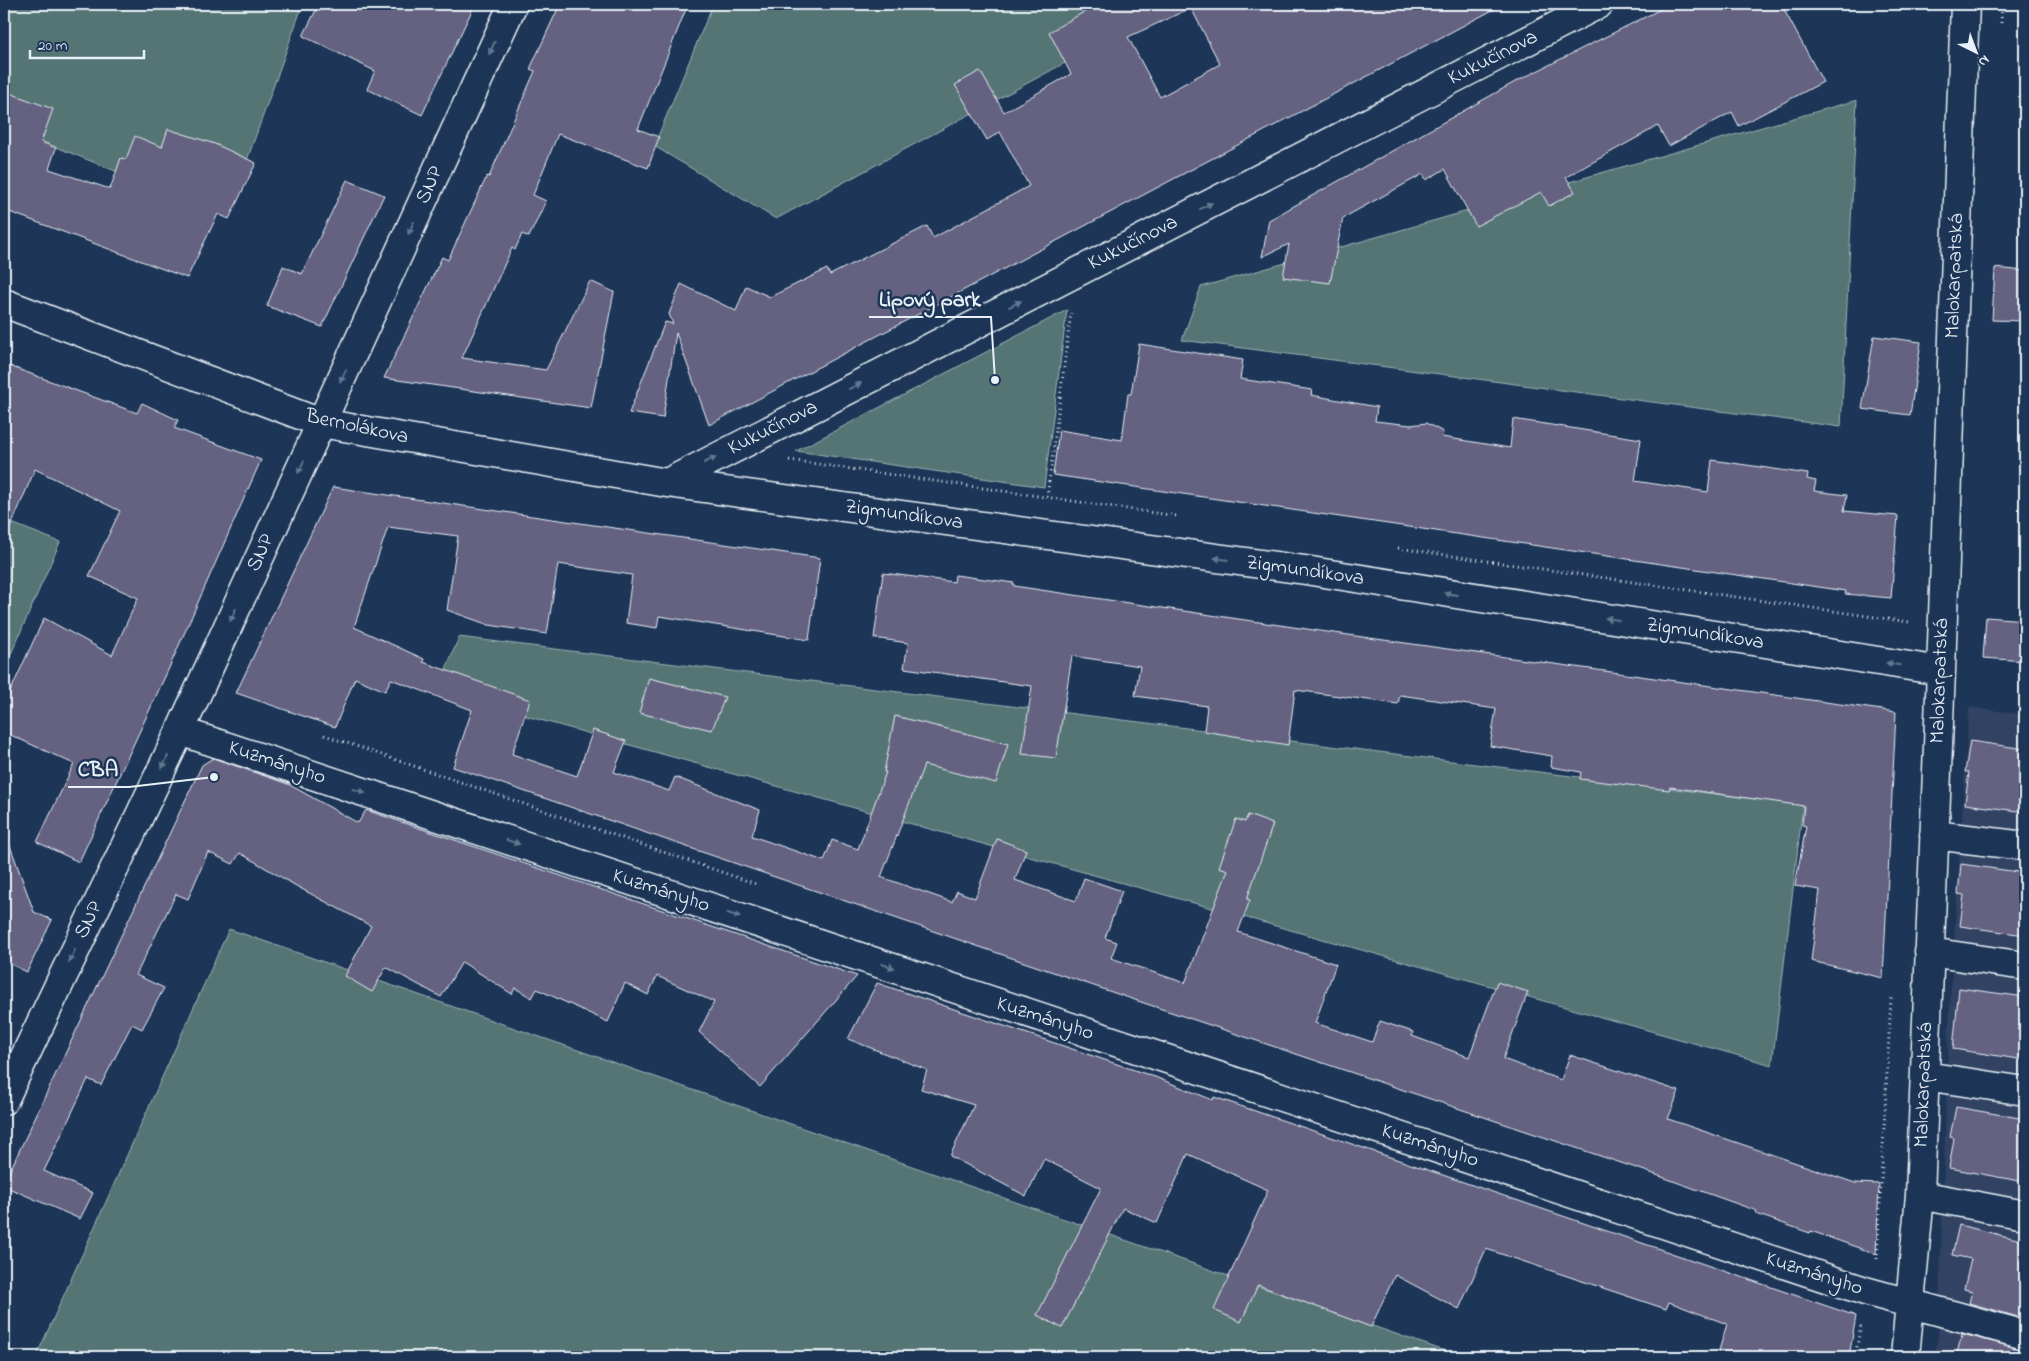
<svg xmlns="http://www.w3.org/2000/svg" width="2029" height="1361" viewBox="0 0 2029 1361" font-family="'Indie Flower',sans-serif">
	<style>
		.built { fill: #334264 }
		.green { fill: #547574; stroke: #9eb3b6 }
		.building { fill: #656281; stroke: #e8f1f8; fill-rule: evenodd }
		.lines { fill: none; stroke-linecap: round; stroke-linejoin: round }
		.minor-casing { stroke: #e8f1f8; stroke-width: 31 }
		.path { stroke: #e8f1f8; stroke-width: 3; stroke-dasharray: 1 4; stroke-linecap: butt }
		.minor { stroke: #1d3557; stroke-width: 28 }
		.oneway { fill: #64778f }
		.labels { text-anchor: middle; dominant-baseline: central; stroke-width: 5; stroke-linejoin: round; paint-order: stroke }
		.street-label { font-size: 21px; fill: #e8f1f8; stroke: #1d3557 }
		.leader { fill: none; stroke: #e8f1f8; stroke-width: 2 }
		.callout-dot { fill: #e8f1f8; stroke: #1d3557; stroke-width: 2 }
		.callout-label { font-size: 22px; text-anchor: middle; font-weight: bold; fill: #e8f1f8; stroke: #1d3557; stroke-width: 5; stroke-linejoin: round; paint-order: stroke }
	</style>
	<rect width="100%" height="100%" fill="#1d3557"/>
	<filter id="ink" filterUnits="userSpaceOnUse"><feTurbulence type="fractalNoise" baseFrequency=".02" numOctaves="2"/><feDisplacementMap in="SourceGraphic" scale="10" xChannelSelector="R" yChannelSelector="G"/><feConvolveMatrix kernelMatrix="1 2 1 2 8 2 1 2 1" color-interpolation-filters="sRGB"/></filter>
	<g filter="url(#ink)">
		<!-- built -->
		<path class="built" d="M 1969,707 L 2025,715 L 2025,1357 L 1935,1357 L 1938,1336 L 1949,1021 Z"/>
		<!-- green -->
		<path class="green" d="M 4,4 L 303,4 L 227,216 L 4,126 Z
			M 713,4 L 1174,4 L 776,219 L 654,146 Z
			M 1857,100 L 1841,427 L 1182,340 L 1201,287 Z
			M 1067,310 L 1044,487 L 796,451 Z
			M 4,520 L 60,542 L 4,670 Z
			M 459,637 L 1803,805 L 1772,1065 L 437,691 Z
			M 229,929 L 1462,1357 L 36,1357 Z"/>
		<!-- building -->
		<path class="building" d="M 319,4 L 475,4 L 422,115 L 367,89 L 375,71 L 303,36 Z
			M 560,4 L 688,4 L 638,129 L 659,137 L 648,168 L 558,134 L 533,195 L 546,201 L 529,237 L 522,234 L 515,250 L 512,248 L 462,358 L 546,370 L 590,281 L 614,292 L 591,408 L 384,378 L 442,257 L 448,260 L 487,176 L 489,177 L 535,71 L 530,69 Z
			M 1098,4 L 1504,4 L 709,425 L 676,333 L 663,418 L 629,413 L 665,322 L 673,324 L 669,314 L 681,284 L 736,311 L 746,286 L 770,297 L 827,269 L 830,275 L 927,226 L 933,238 L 1029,186 L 1000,132 L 987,140 L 955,85 L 980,71 L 1004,112 L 1071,74 L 1049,32 ZM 1191,8 L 1220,64 L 1160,97 L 1128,37 Z
			M 1671,4 L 1781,4 L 1823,82 L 1739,126 L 1732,112 L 1669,146 L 1658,126 L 1566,177 L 1575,192 L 1549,206 L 1541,192 L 1476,226 L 1445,169 L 1426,180 L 1423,174 L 1343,218 L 1330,283 L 1283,277 L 1289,244 L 1262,257 L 1269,220 L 1515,82 Z
			M 4,91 L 53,109 L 41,142 L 56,148 L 49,169 L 110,189 L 121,158 L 126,159 L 135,136 L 162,147 L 168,129 L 215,144 L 256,163 L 229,219 L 218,214 L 187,278 L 4,210 Z
			M 347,180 L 384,195 L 322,327 L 267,306 L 283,266 L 302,274 Z
			M 1995,268 L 2025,271 L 2025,321 L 1992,320 Z
			M 1874,336 L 1921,342 L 1910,415 L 1862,409 Z
			M 1139,344 L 1243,360 L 1240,379 L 1312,390 L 1311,395 L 1377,407 L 1375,421 L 1411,425 L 1426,423 L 1443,432 L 1442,437 L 1510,448 L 1513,419 L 1641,439 L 1635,481 L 1708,492 L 1712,460 L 1808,474 L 1807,479 L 1816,481 L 1814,491 L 1847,495 L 1844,511 L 1898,516 L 1891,598 L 1845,594 L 1846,591 L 1053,475 L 1059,430 L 1122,440 L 1128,394 L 1131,394 Z
			M 4,364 L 137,413 L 142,403 L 178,420 L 174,428 L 261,460 L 169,668 L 79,862 L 37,842 L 74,764 L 4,732 L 4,705 L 44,618 L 112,655 L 138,598 L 89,576 L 120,511 L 35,469 L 4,543 Z
			M 333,487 L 820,558 L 809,640 L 659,616 L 657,628 L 626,623 L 632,575 L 558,564 L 547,634 L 489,625 L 447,610 L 458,536 L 388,527 L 354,627 L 424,659 L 423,662 L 530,700 L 512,754 L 577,776 L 593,730 L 626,741 L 614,772 L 669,791 L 675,777 L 760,810 L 752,836 L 824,861 L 832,840 L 858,849 L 886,772 L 884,772 L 895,716 L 1008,744 L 996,783 L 924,765 L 881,877 L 952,902 L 957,891 L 975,898 L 997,839 L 1026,850 L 1015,880 L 1076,901 L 1084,878 L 1122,891 L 1105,938 L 1117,942 L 1111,958 L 1185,983 L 1228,870 L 1219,867 L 1236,819 L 1245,822 L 1248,815 L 1273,824 L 1247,899 L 1250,900 L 1238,932 L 1336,964 L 1315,1023 L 1372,1042 L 1380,1021 L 1413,1032 L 1412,1036 L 1469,1057 L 1497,982 L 1528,992 L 1503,1059 L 1561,1080 L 1570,1055 L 1679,1091 L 1668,1119 L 1855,1183 L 1879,1184 L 1876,1254 L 1811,1231 L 1810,1233 L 1756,1214 L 1757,1211 L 1648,1172 L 1135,1000 L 453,767 L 472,710 L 391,679 L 385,691 L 355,678 L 335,727 L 236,693 Z
			M 883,573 L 954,582 L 955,575 L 1014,583 L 1014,586 L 1081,596 L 1334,633 L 1896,712 L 1883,978 L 1811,961 L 1820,890 L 1795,886 L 1806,826 L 1802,825 L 1804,806 L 1670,787 L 1669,790 L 1580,779 L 1581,772 L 1551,767 L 1552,756 L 1490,746 L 1496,709 L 1400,695 L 1398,704 L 1295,690 L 1288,745 L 1204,731 L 1207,706 L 1135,696 L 1140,666 L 1072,656 L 1056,758 L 1022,754 L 1032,686 L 904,668 L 908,643 L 874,638 Z
			M 1986,617 L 2025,620 L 2025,661 L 1983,658 Z
			M 649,678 L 725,697 L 712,730 L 639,713 Z
			M 1970,741 L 2025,749 L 2025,812 L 1965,804 L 1969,772 L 1965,772 Z
			M 213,758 L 288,784 L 358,823 L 366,810 L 857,976 L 760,1087 L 699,1032 L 714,1002 L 657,976 L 648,995 L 625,983 L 608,1022 L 537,989 L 532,998 L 515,988 L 512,994 L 462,962 L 441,997 L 386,967 L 372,992 L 345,976 L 371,926 L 298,887 L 240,853 L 233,864 L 208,852 L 188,899 L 176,894 L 136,975 L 164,988 L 142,1029 L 132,1024 L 101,1085 L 88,1079 L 44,1171 L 93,1193 L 80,1219 L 4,1186 L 4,1183 L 202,765 Z
			M 8,840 L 34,912 L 52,920 L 27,972 L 4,961 L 4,841 Z
			M 1961,864 L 2025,873 L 2025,935 L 1960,926 L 1964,895 L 1958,894 Z
			M 877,983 L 1155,1077 L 1213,1100 L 1214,1097 L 1856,1316 L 1849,1357 L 1717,1357 L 1727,1324 L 1669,1302 L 1666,1309 L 1486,1249 L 1459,1309 L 1395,1275 L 1371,1327 L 1258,1285 L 1241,1322 L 1214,1310 L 1268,1190 L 1188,1154 L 1157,1223 L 1123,1208 L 1062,1328 L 1037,1315 L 1101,1188 L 1044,1159 L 1026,1196 L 950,1156 L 974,1105 L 921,1089 L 927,1070 L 848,1039 Z
			M 1959,988 L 2025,997 L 2025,1060 L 1953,1049 Z
			M 1956,1107 L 2025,1119 L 2025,1182 L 1949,1168 L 1954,1138 L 1950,1137 Z
			M 1959,1225 L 2025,1241 L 2025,1319 L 1969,1303 L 1972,1291 L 1964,1289 L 1971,1259 L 1952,1255 Z
			M 1962,1334 L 2025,1350 L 2025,1357 L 1956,1357 Z"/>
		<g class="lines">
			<defs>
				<path id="minor" d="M 4,303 L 321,423 L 667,483 L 1305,570 L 1941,671
					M 667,483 L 1599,4
					M 180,731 L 1865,1291 L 2025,1335
					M 1934,835 L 2025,846
					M 1929,952 L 2025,966
					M 1925,1076 L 2025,1091
					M 4,1100 L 180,731 L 513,4
					M 1920,1195 L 2025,1215
					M 1905,1357 L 1920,1195 L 1941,671 L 1965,4"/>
			</defs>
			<!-- minor casing -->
			<use href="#minor" class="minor-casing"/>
			<!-- path -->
			<path class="path" d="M 2001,23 L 2002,4
				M 789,460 L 1176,516
				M 1047,497 L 1071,313
				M 1398,548 L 1909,622
				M 324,735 L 756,884
				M 1877,1259 L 1891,998
				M 1855,1357 L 1861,1325"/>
			<!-- minor -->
			<use href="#minor" class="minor"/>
		</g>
		<!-- one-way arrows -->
		<defs><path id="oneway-solid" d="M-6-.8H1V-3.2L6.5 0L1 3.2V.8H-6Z" transform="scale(1.25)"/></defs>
		<g class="oneway">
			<use href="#oneway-solid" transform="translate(492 48) rotate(114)"/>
			<use href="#oneway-solid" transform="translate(1206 206) rotate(-27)"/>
			<use href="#oneway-solid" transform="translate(411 228) rotate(114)"/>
			<use href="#oneway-solid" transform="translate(1015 304) rotate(-27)"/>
			<use href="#oneway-solid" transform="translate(343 376) rotate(115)"/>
			<use href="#oneway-solid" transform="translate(855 386) rotate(-27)"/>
			<use href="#oneway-solid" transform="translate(710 460) rotate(-27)"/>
			<use href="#oneway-solid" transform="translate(301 467) rotate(115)"/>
			<use href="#oneway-solid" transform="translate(1221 559) rotate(-172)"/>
			<use href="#oneway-solid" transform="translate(1451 594) rotate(-171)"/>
			<use href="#oneway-solid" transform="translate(233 615) rotate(115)"/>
			<use href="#oneway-solid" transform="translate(1612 619) rotate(-171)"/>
			<use href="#oneway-solid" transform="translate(1893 664) rotate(-171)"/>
			<use href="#oneway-solid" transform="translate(165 762) rotate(116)"/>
			<use href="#oneway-solid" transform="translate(359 791) rotate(18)"/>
			<use href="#oneway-solid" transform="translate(513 842) rotate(18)"/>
			<use href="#oneway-solid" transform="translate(734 915) rotate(18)"/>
			<use href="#oneway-solid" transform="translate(72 956) rotate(116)"/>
			<use href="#oneway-solid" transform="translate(888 966) rotate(18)"/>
		</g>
	</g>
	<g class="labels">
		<!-- street labels -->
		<g class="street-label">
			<text transform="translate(1493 58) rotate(-27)">Kukučínova</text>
			<text transform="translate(430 185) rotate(-66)">SNP</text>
			<text transform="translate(1133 243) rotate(-27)">Kukučínova</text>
			<text transform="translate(1955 276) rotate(-88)">Malokarpatská</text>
			<text transform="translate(357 427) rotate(12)">Bernolákova</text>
			<text transform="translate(773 428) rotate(-27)">Kukučínova</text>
			<text transform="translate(904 515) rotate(8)">Zigmundíkova</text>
			<text transform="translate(261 553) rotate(-65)">SNP</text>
			<text transform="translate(1305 571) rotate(8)">Zigmundíkova</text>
			<text transform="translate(1705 634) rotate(9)">Zigmundíkova</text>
			<text transform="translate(1940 681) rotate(-88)">Malokarpatská</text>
			<text transform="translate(277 763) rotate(18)">Kuzmányho</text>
			<text transform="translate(661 891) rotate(18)">Kuzmányho</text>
			<text transform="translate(89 920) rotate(-64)">SNP</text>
			<text transform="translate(1045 1019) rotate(18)">Kuzmányho</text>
			<text transform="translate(1924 1085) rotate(-88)">Malokarpatská</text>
			<text transform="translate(1430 1146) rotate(18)">Kuzmányho</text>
			<text transform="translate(1814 1274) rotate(18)">Kuzmányho</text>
		</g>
	</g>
	<!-- callouts -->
	<path class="leader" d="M995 380L991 317H869M214 777L129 787H68"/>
	<g class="callout-dot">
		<circle cx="995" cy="380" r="5"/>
		<circle cx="214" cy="777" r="5"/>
	</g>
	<g class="callout-label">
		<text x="930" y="306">Lipový park</text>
		<text x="98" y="776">CBA</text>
	</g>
	<!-- margin -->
	<rect width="2029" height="1361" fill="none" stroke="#1d3557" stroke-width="20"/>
	<rect x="10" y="10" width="2009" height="1341" fill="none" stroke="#e8f1f8" stroke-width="2" filter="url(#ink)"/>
	<!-- north arrow -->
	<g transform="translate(1976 52) rotate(138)" stroke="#1d3557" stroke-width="4" paint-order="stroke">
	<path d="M0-4L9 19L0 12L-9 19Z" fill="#e8f1f8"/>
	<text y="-8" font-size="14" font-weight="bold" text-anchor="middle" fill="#e8f1f8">N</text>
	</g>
	<!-- scale -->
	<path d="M30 50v8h114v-8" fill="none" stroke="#e8f1f8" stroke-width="2.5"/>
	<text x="38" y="50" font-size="15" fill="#e8f1f8" stroke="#1d3557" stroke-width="4" paint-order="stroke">20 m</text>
</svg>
